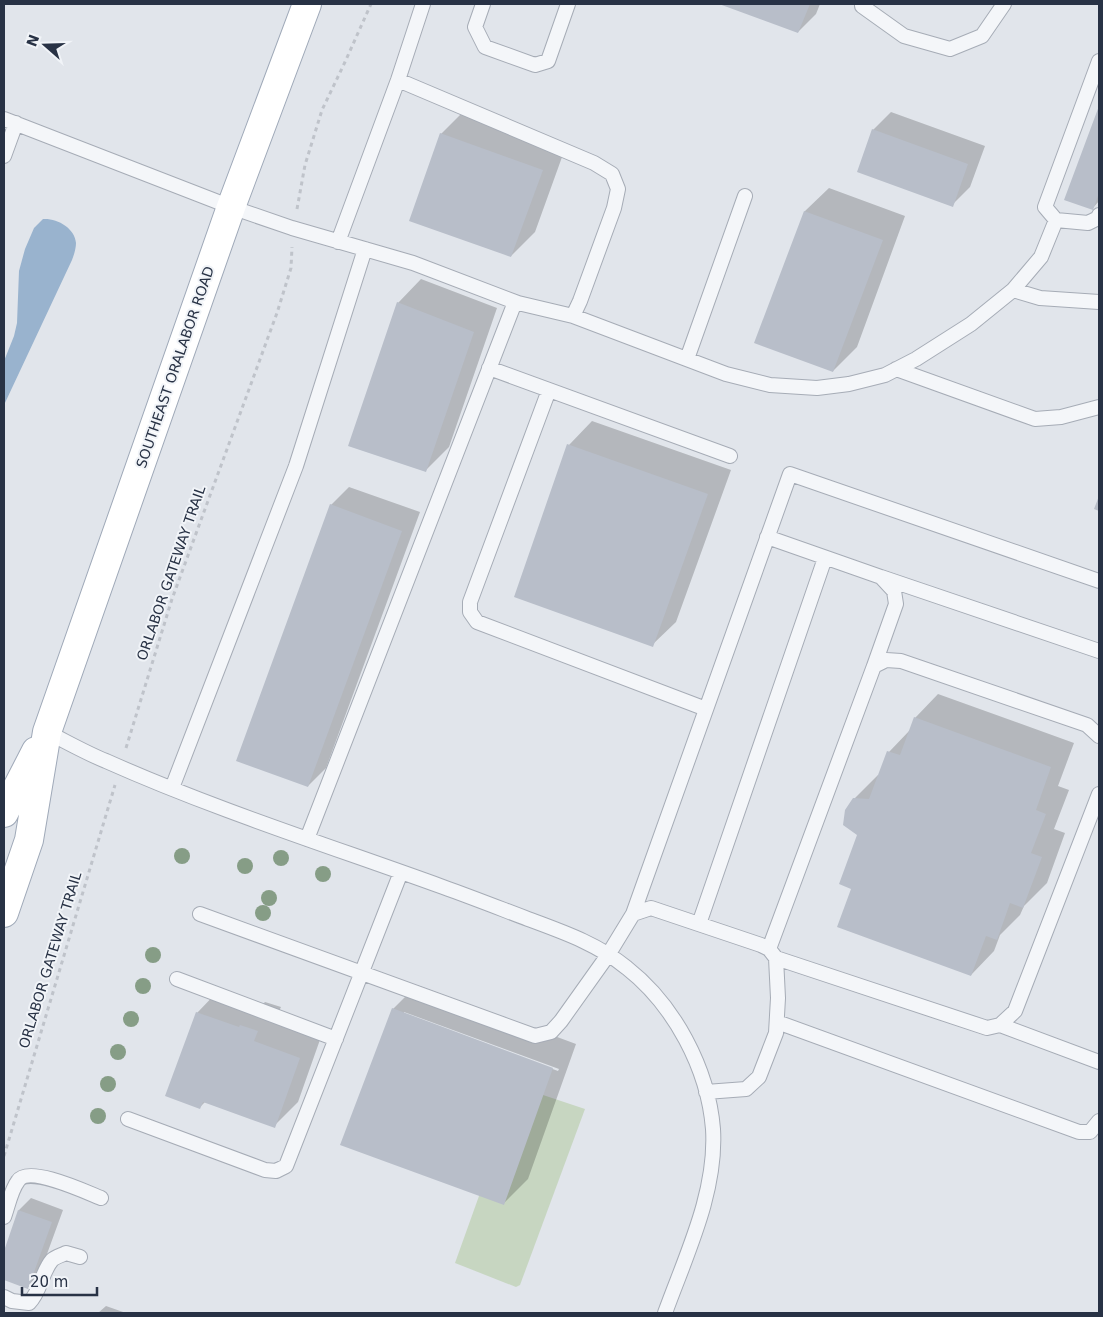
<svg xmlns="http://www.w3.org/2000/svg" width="1103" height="1317" viewBox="0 0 1103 1317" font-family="'DejaVu Sans',sans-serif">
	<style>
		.green { fill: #c7d6c1 }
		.water { fill: #99b3ce }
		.shadow { fill: #0003; fill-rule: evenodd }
		.building { fill: #b8bec9 }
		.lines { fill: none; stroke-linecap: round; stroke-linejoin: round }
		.service-casing { stroke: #a6acb6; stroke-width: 16 }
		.primary-casing { stroke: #9fa9b8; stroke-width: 30 }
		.path { stroke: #bfc3ca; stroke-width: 3; stroke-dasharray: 4 4; stroke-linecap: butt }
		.service { stroke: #f4f6f9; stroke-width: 14 }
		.primary { stroke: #fff; stroke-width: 28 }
		.tree { fill: #869d86 }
		.labels { text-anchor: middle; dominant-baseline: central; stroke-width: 4; stroke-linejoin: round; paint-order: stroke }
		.street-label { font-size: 14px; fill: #283245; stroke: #f1f4f8 }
	</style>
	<rect width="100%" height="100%" fill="#e1e5eb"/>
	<!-- green -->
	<path class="green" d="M 543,1095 L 585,1109 L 520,1285 L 516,1287 L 455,1263 L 479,1196 Z"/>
	<!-- water -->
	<path class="water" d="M 43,219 C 57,218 75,228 76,243 C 76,248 74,255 72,260 L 4,405 L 4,361 L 14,336 L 17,323 L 19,271 L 25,249 L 34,228 Z"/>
	<!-- shadow -->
	<path class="shadow" d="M 722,4 L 820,4 L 816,14 L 798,32 Z
		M 1099,109 L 1099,201 L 1093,208 L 1066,200 Z
		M 465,110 L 566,146 L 535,232 L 511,256 L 441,134 Z
		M 891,112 L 985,146 L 970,187 L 952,205 L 873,130 Z
		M 829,188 L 905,216 L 857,347 L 833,371 L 756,342 L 805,211 Z
		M 421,279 L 497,308 L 449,447 L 425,471 L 398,303 Z
		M 592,421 L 731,470 L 676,622 L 652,645 L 569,445 Z
		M 349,487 L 420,512 L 326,768 L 308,786 L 331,505 Z
		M 938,694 L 1074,743 L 1058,786 L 1069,790 L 1054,829 L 1065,833 L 1047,883 L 1024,906 L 1020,915 L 1000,935 L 994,951 L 971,975 L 853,888 L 858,835 L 854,799 L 878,775 L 880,775 L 889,752 L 910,730 L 915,718 Z
		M 417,985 L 576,1044 L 528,1179 L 504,1203 L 393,1009 ZM 404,1012 L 559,1069 L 558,1071 L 404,1014 Z
		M 220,989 L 263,1004 L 265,1002 L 281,1007 L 276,1017 L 322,1034 L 298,1102 L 274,1126 L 205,1102 L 199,1108 L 197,1013 Z
		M 31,1198 L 63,1210 L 39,1276 L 27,1288 L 4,1279 L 4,1254 L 19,1210 Z
		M 106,1306 L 126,1313 L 98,1313 Z"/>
	<!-- building -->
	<path class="building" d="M 719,4 L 810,4 L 798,33 Z
		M 1099,106 L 1099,193 L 1093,210 L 1064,200 Z
		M 872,129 L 968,164 L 953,207 L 857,172 Z
		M 440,133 L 543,170 L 511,257 L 409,221 Z
		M 804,211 L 883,240 L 833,372 L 754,343 Z
		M 397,302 L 474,332 L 426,472 L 348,446 Z
		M 567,444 L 708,494 L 653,647 L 514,597 Z
		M 1099,496 L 1099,511 L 1094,509 Z
		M 330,504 L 402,531 L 308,787 L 236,761 Z
		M 914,717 L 1051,767 L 1036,810 L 1046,814 L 1031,853 L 1042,857 L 1023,908 L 1010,903 L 997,940 L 986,936 L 971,976 L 837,927 L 851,889 L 839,884 L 857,835 L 843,825 L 845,810 L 853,798 L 869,799 L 887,751 L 900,755 Z
		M 392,1008 L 553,1068 L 504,1205 L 340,1145 Z
		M 196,1012 L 239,1027 L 240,1025 L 258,1031 L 254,1041 L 300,1058 L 275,1128 L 203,1102 L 200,1109 L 165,1096 Z
		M 18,1210 L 52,1222 L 28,1289 L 4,1280 L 4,1251 Z"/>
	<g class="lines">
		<defs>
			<path id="service" d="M 483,4 L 475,27 L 485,47 L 535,65 L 548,61 L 568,4
				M 862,4 L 862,6 L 904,36 L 950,49 L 982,36 L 1004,4
				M 398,80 L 594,163 L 612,174 L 618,189 L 614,208 L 580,301 L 573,316
				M 4,119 L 231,207 L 292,228 L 413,263 L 518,303 L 573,316 L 726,374 L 770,385 L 817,388 L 849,384 L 885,375 L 916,359 L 971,324 L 1013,290 L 1041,257 L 1056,220 L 1045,207 L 1099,61
				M 4,156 L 16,123
				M 1056,220 L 1088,223 L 1098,218 L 1099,215
				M 338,242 L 398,80 L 423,4
				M 1013,290 L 1040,298 L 1099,302
				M 687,359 L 745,196
				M 489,368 L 730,456
				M 896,369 L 1035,419 L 1061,417 L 1099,407
				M 549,390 L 470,602 L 470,612 L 477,622 L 706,709
				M 767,537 L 881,577 L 894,591 L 896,604 L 874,666
				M 881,577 L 1099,651
				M 47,732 C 67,742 86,753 106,761 C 216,810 330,846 443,887 C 471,897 499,908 528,919 C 563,932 598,944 627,968 C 674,1005 708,1068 713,1129 C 717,1192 686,1255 665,1313
				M 172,788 L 296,466 L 365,249
				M 307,839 L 515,302
				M 200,914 L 535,1036 L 551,1032 L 561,1021 L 608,955 L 633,914 L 651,908 L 761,945 L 769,949 L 776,958 L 778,998 L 776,1033 L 759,1077 L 746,1089 L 706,1092
				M 633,914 L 790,474 L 1099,581
				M 699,924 L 825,558
				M 769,949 L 874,666 L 886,660 L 901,661 L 1087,725 L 1099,736
				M 776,958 L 987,1028 L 1000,1025 L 1015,1011 L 1099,794
				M 177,979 L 336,1039
				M 777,1022 L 1079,1132 L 1090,1132 L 1099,1121
				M 1000,1025 L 1099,1062
				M 128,1119 L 265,1170 L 276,1171 L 286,1166 L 401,872
				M 4,1217 C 8,1206 11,1190 18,1181 C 28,1165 86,1192 101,1198
				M 4,1297 L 12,1301 L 29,1303 C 41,1291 41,1273 52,1260 C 55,1257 62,1255 66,1253 L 80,1257"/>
			<path id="primary" d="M 4,813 L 36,751
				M 4,913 L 29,840 L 47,732 L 231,207 L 307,4"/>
		</defs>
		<!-- service casing -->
		<use href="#service" class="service-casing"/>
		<!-- primary casing -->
		<use href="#primary" class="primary-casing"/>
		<!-- path -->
		<path class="path" d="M 297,209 L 305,165 L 322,110 L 345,62 L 371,4
			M 126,748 L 172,599 L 277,313 L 291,268 L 292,247
			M 4,1156 L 115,785"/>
		<!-- service -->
		<use href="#service" class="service"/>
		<!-- primary -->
		<use href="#primary" class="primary"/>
	</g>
	<!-- trees -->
	<g class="tree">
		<circle cx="182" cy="856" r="8"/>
		<circle cx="281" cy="858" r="8"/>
		<circle cx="245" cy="866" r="8"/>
		<circle cx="323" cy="874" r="8"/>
		<circle cx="269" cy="898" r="8"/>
		<circle cx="263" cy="913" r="8"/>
		<circle cx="153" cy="955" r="8"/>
		<circle cx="143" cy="986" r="8"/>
		<circle cx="131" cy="1019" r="8"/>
		<circle cx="118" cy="1052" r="8"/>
		<circle cx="108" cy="1084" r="8"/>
		<circle cx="98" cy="1116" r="8"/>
	</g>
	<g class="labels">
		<!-- street labels -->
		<g class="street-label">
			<text transform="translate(175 367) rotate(-71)">SOUTHEAST ORALABOR ROAD</text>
			<text transform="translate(171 573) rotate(-71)">ORLABOR GATEWAY TRAIL</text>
			<text transform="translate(50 960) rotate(-73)">ORLABOR GATEWAY TRAIL</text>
		</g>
	</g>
	<!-- border -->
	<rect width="1103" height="1317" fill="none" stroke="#283245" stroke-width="10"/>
	<!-- north arrow -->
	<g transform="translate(45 45) rotate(290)" stroke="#f1f4f8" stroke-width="4" paint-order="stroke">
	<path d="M0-4L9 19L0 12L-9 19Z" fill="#283245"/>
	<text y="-8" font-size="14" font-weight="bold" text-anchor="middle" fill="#283245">N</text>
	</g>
	<!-- scale -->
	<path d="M22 1287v8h75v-8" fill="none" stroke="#283245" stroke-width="2.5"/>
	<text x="30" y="1287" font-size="15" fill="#283245" stroke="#f1f4f8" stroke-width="4" paint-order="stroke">20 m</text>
</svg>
